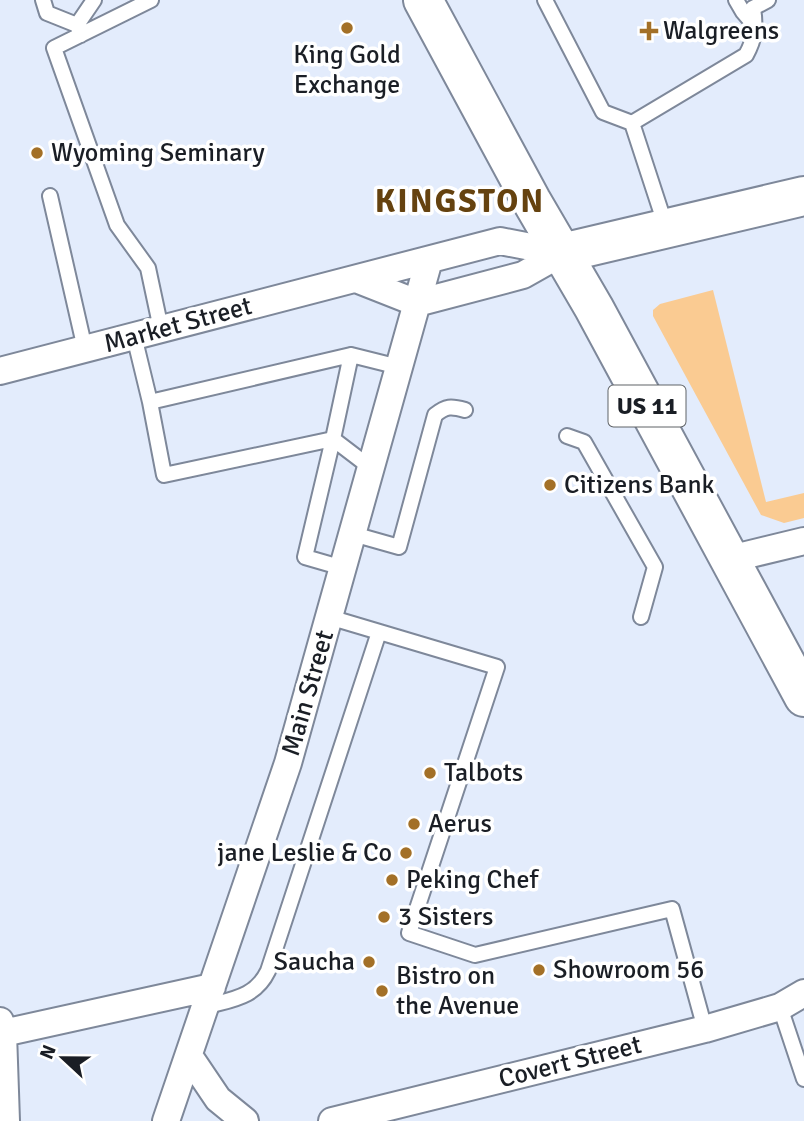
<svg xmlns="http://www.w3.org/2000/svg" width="804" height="1121" viewBox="0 0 804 1121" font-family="Signika,sans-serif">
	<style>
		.green { fill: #facb92 }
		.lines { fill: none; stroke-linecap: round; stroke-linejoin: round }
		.service-casing { stroke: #7e889a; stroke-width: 18 }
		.minor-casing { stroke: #7e889a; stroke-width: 30 }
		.primary-casing { stroke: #7e889a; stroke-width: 42 }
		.service { stroke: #fff; stroke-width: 14 }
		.minor { stroke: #fff; stroke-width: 26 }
		.primary { stroke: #fff; stroke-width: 38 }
		.poi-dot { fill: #a37027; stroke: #fff; stroke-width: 2.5 }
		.labels { text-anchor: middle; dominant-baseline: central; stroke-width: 7; stroke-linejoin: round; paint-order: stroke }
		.shield { fill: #fff; stroke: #5f6266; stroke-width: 2 }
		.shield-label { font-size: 24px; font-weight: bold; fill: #1a1e25 }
		.poi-label { font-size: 26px; fill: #1a1e25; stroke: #fff; text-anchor: start }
		.street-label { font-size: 26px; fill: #1a1e25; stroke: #fff }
		.district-label { font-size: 33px; font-weight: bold; letter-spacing: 2px; fill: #65420f; stroke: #fff }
	</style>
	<rect width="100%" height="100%" fill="#e3ecfc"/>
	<!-- green -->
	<path class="green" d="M 713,290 L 766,502 L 804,493 L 804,518 L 784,523 L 761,515 L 653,316 L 653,310 L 660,304 Z"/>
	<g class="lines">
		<defs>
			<path id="service" d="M 43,0 L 47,13 L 77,25 L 81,35
				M 151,0 L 54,48 L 117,225 L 148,268 L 161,329
				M 545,0 L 603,112 L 632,123 L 746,55 C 755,39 756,27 753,8 L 768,0
				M 736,0 L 743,12 L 755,26
				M 77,25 L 94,0
				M 632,123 L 666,227
				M 50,196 L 85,349
				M 134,336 L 150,402 L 351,355
				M 150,402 L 164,475 L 333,439 L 305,557 L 343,568
				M 567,436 L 584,442 L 655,567 L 641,617
				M 371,468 L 333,439 L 351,355 L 399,367
				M 353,534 L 399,547 L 435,415 C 446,406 451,406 465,410
				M 329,617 L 497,667 L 409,933 L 475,955 L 672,909 L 705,1029
				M 205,1007 C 232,999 255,998 268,971 L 379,632
				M 780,1007 L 804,1079"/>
			<path id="minor" d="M 356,279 L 417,303 L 523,275 L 562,253
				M 0,371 L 500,241 L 562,253
				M 730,559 L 804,541
				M 0,1021 L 3,1033 L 6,1121
				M 3,1033 L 212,987
				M 189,1056 L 218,1099 L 245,1121
				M 166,1121 L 288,763 L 429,260
				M 332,1121 L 705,1029 L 780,1007 L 804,993"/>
			<path id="primary" d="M 423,0 L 531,200 L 594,308 L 804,697
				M 562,253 L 804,196"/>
		</defs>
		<!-- service casing -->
		<use href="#service" class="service-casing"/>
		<!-- minor casing -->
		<use href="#minor" class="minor-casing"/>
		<!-- primary casing -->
		<use href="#primary" class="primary-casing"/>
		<!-- service -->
		<use href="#service" class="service"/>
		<!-- minor -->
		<use href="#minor" class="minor"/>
		<!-- primary -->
		<use href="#primary" class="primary"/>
	</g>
	<!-- markers -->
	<g class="poi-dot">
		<circle cx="347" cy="28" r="7"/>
		<path d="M645.5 20.5h7v7h7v7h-7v7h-7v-7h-7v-7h7z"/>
		<circle cx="37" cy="153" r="7"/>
		<circle cx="550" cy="485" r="7"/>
		<circle cx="430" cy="773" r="7"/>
		<circle cx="414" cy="824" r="7"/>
		<circle cx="406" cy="853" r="7"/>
		<circle cx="392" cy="880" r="7"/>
		<circle cx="384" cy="917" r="7"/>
		<circle cx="369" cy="962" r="7"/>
		<circle cx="539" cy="970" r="7"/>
		<circle cx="382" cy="991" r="7"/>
	</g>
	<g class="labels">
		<!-- shield labels -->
		<rect class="shield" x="608.5" y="385.5" width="77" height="41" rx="5"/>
		<g class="shield-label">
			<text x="647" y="406">US 11</text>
		</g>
		<!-- poi labels -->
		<g class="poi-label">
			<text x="663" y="31">Walgreens</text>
			<text x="347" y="55" text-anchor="middle">King Gold<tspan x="347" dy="30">Exchange</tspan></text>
			<text x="51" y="153">Wyoming Seminary</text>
			<text x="564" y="485">Citizens Bank</text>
			<text x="444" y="773">Talbots</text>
			<text x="428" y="824">Aerus</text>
			<text x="392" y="853" text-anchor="end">jane Leslie &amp; Co</text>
			<text x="406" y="880">Peking Chef</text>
			<text x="398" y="917">3 Sisters</text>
			<text x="355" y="962" text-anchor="end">Saucha</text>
			<text x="553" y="970">Showroom 56</text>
			<text x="396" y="976">Bistro on<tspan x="396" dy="30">the Avenue</tspan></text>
		</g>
		<!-- street labels -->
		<g class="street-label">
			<text transform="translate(178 325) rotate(-15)">Market Street</text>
			<text transform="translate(308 693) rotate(-74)">Main Street</text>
			<text transform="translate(570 1062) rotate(-14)">Covert Street</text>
		</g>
		<!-- district labels -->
		<g class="district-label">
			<text x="460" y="201">KINGSTON</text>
		</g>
	</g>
	<!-- north arrow -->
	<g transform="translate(63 1058) rotate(292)" stroke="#ffffff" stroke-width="5" paint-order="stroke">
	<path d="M0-5L12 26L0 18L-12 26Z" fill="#1a1e25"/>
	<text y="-10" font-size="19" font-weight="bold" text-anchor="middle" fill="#1a1e25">N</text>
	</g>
</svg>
